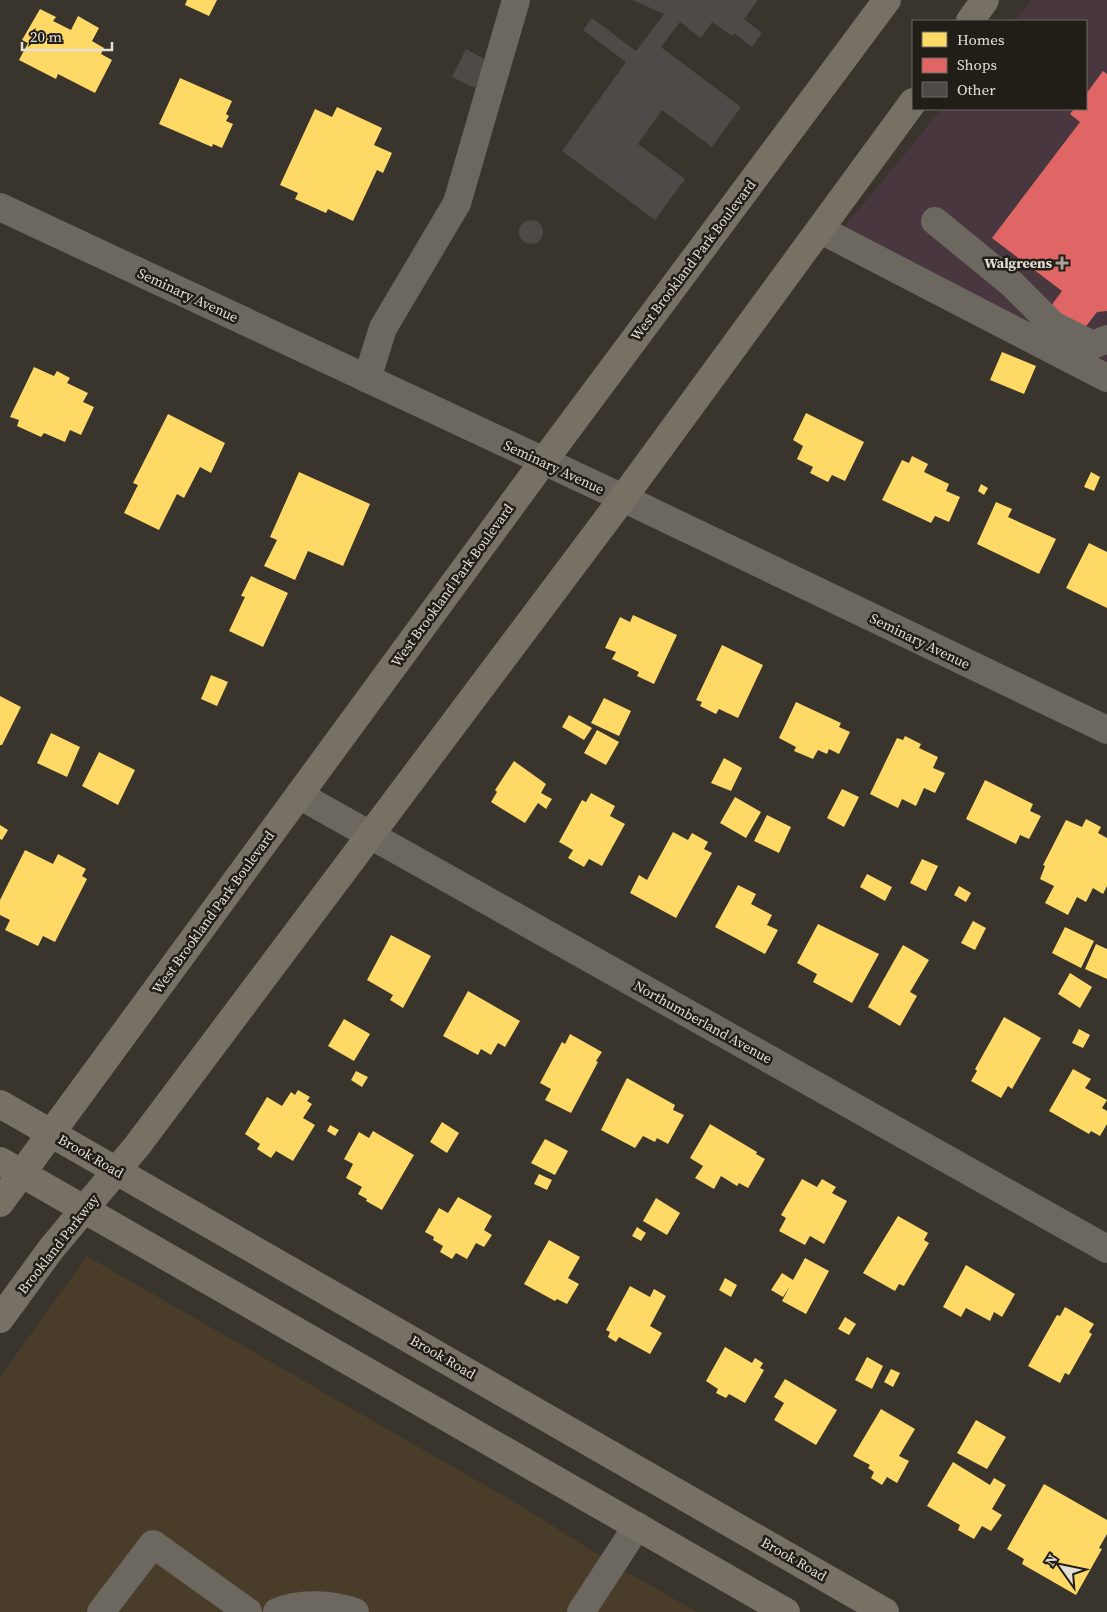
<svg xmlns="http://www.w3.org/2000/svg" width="1107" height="1612" viewBox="0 0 1107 1612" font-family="'Source Serif 4',serif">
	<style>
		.commercial { fill: #48373e }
		.built { fill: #493d2a }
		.homes { fill: #ffd966 }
		.shops { fill: #e06666 }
		.building { fill: #4f4947 }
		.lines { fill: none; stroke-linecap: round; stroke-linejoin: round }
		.minor { stroke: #6c675f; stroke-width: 28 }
		.major { stroke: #767065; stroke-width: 28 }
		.poi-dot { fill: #a8a29a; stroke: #211d17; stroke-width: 2 }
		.labels { text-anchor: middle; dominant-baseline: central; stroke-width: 5; stroke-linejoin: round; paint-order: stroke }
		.street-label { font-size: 14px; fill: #e4ded5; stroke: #211d17 }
		.poi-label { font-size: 14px; font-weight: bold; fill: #e4ded5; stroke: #211d17; text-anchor: end }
	</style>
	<rect width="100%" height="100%" fill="#39342c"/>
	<!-- commercial -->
	<path class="commercial" d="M 1032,0 L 1107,0 L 1107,368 L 839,233 L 942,109 L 1086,109 L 1086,21 L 1014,21 Z"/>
	<!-- built -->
	<path class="built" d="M 87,1256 L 526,1509 L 621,1569 L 697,1612 L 0,1612 L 0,1377 Z"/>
	<!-- homes -->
	<path class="homes" d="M 187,0 L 217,0 L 209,16 L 185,5 Z
		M 40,9 L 56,17 L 53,21 L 71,30 L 78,16 L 99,28 L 92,41 L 104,48 L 101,54 L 112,60 L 95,93 L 58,74 L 56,79 L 19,60 L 28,43 L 22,40 Z
		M 180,78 L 232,101 L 226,114 L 229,116 L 226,121 L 233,124 L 222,148 L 213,144 L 212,147 L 159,124 Z
		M 337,107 L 382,128 L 374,145 L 392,153 L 383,173 L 377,170 L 353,221 L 328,209 L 326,213 L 295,199 L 298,193 L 280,185 L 315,109 L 332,117 Z
		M 1002,352 L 1036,366 L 1024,394 L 990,380 Z
		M 34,367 L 54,376 L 57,371 L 70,378 L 67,383 L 88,393 L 83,402 L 94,407 L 81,435 L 70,430 L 65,442 L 44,433 L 41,437 L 17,426 L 19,420 L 10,417 Z
		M 806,413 L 864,442 L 845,481 L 832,475 L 828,482 L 810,473 L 813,467 L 797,459 L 803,446 L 793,440 Z
		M 168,414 L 225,443 L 211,473 L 200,467 L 184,498 L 177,494 L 159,530 L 124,513 L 138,485 L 133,483 Z
		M 912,456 L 928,464 L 924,472 L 949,484 L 946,491 L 960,497 L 949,522 L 935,516 L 931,523 L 882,500 L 902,460 L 909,463 Z
		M 299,472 L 370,504 L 343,566 L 308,551 L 295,580 L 264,566 L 277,540 L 270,537 Z
		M 1091,472 L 1100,477 L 1094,491 L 1084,487 Z
		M 981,484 L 988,488 L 984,495 L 978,491 Z
		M 996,502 L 1012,509 L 1008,517 L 1056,539 L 1039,574 L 977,544 Z
		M 1089,543 L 1107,552 L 1107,608 L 1066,588 Z
		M 251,576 L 288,593 L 263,647 L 229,631 L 245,597 L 241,596 Z
		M 633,615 L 677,635 L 654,684 L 637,676 L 639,672 L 612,659 L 616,652 L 605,648 L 620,617 L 630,622 Z
		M 722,645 L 763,665 L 738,718 L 719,709 L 716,714 L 700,706 L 702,702 L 696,700 Z
		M 211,675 L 228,682 L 217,706 L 201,699 Z
		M 0,696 L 21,707 L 2,745 L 0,745 Z
		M 604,698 L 631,711 L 619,736 L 591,723 Z
		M 796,702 L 841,723 L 839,727 L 850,732 L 839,754 L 829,749 L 827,754 L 818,750 L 813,759 L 794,751 L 796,747 L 779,738 Z
		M 569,715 L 592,728 L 584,740 L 562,727 Z
		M 597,730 L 619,742 L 606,765 L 584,753 Z
		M 51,733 L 80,747 L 67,777 L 37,763 Z
		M 905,736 L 921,744 L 919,748 L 938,757 L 933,768 L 945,773 L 935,793 L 924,788 L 916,806 L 902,799 L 898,808 L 870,794 L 897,738 L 903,740 Z
		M 99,752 L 135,770 L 118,805 L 82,786 Z
		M 724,758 L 742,768 L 731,791 L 711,783 Z
		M 514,761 L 546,784 L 541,793 L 552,799 L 546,809 L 538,803 L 525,823 L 491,802 L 497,792 L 495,790 Z
		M 985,780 L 1033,804 L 1030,811 L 1041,816 L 1029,839 L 1020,835 L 1016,844 L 966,819 Z
		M 842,789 L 859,797 L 844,827 L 827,818 Z
		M 591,793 L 615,806 L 610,816 L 625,824 L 602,866 L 589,859 L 584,867 L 568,858 L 573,850 L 559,842 L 582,800 L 586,802 Z
		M 735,797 L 761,812 L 746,838 L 720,823 Z
		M 767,815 L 791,827 L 779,853 L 754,841 Z
		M 1086,819 L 1101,827 L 1098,833 L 1107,838 L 1107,886 L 1103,894 L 1093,888 L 1086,902 L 1077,897 L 1068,915 L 1045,903 L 1054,886 L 1040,879 L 1045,866 L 1043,865 L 1066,820 L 1082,827 Z
		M 0,825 L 8,830 L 2,840 L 0,839 Z
		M 673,832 L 688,840 L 692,833 L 708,842 L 704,849 L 712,853 L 676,918 L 630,893 L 639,875 L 647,880 Z
		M 25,850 L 53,864 L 58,854 L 86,869 L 82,876 L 87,879 L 55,942 L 43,936 L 38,946 L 5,930 L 10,920 L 0,915 L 0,900 Z
		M 922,859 L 938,866 L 926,891 L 910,883 Z
		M 867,874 L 892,887 L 885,901 L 860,887 Z
		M 738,885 L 756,894 L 751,904 L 772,915 L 767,925 L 778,930 L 765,954 L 715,927 Z
		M 959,886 L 971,893 L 966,902 L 954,895 Z
		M 973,921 L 986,928 L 975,950 L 961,943 Z
		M 818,924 L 879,954 L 852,1003 L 813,982 L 817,974 L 797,963 Z
		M 1065,927 L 1094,941 L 1081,968 L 1052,953 Z
		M 391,935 L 431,956 L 403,1008 L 390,1000 L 393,995 L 367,980 Z
		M 1096,944 L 1107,949 L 1107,979 L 1085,969 Z
		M 903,945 L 929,960 L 910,992 L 917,996 L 900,1026 L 868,1007 Z
		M 1070,973 L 1092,987 L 1080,1008 L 1058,994 Z
		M 468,991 L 520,1021 L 505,1047 L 498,1043 L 491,1055 L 481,1049 L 478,1055 L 443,1036 Z
		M 1004,1017 L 1041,1038 L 1012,1089 L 1008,1086 L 1001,1098 L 971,1081 L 977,1071 L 975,1069 Z
		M 344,1019 L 370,1034 L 354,1061 L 328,1046 Z
		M 1079,1029 L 1090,1035 L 1083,1048 L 1072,1043 Z
		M 570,1034 L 602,1052 L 596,1061 L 598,1062 L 571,1113 L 545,1100 L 551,1089 L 540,1083 L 562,1042 L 565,1044 Z
		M 1073,1069 L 1091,1079 L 1085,1088 L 1107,1100 L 1102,1108 L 1107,1111 L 1107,1124 L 1100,1136 L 1091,1131 L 1089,1134 L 1049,1111 Z
		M 356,1071 L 368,1077 L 362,1087 L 351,1080 Z
		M 627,1078 L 675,1105 L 673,1110 L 684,1115 L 668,1144 L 657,1138 L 655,1142 L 643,1136 L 635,1148 L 601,1130 Z
		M 298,1090 L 310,1097 L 307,1101 L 312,1104 L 303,1118 L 315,1125 L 293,1161 L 276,1151 L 271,1158 L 257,1149 L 260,1144 L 245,1134 L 267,1097 L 282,1106 L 291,1092 L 295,1095 Z
		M 442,1122 L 459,1133 L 447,1153 L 430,1142 Z
		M 710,1124 L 757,1152 L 756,1154 L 765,1159 L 748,1188 L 739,1183 L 737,1186 L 721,1176 L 714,1189 L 695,1178 L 703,1166 L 690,1158 Z
		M 330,1125 L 339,1130 L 335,1136 L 327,1131 Z
		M 373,1131 L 414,1155 L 382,1210 L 366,1201 L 367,1199 L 358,1194 L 362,1187 L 346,1178 L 353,1164 L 344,1159 L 359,1132 L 369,1138 Z
		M 545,1139 L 568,1151 L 555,1175 L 531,1163 Z
		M 539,1174 L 552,1180 L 547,1190 L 534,1184 Z
		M 802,1179 L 817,1187 L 822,1179 L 836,1187 L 832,1193 L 847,1201 L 824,1244 L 810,1236 L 805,1245 L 779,1231 L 786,1218 L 781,1215 Z
		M 458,1197 L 492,1216 L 484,1230 L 492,1235 L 484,1247 L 476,1243 L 467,1259 L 456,1253 L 452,1259 L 440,1252 L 443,1246 L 433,1240 L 434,1237 L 425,1232 L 439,1208 L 448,1213 Z
		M 656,1198 L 680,1213 L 667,1235 L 643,1221 Z
		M 898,1216 L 928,1233 L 924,1240 L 929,1243 L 904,1286 L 899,1284 L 895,1291 L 863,1273 Z
		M 637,1227 L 646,1233 L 641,1241 L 632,1236 Z
		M 549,1240 L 580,1257 L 568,1278 L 579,1284 L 567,1304 L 557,1299 L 555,1301 L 524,1284 Z
		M 805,1258 L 829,1271 L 806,1314 L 782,1301 L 790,1286 L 783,1297 L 771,1290 L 782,1273 L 793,1280 Z
		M 966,1265 L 1015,1294 L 1002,1317 L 994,1312 L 990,1321 L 966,1308 L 961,1317 L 943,1307 Z
		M 725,1278 L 737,1285 L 731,1297 L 719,1290 Z
		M 630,1286 L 650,1297 L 654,1289 L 666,1296 L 650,1326 L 662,1333 L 650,1354 L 619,1337 L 616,1342 L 608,1337 L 610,1332 L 606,1330 Z
		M 1065,1307 L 1094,1324 L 1089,1332 L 1092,1334 L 1069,1375 L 1065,1373 L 1060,1383 L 1028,1366 L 1057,1315 L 1060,1316 Z
		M 845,1317 L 856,1324 L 849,1335 L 838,1329 Z
		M 725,1347 L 752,1363 L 755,1358 L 763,1363 L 760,1368 L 764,1370 L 745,1403 L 729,1394 L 726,1398 L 716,1393 L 718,1389 L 706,1381 Z
		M 867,1357 L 883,1366 L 872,1389 L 855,1380 Z
		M 891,1369 L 900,1373 L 893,1387 L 884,1382 Z
		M 785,1379 L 837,1410 L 816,1445 L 774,1420 L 784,1403 L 774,1397 Z
		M 881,1409 L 915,1429 L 899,1456 L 909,1461 L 897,1483 L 887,1477 L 882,1485 L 871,1478 L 874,1472 L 868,1468 L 870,1465 L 853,1456 Z
		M 976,1420 L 1006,1437 L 987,1469 L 957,1453 Z
		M 953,1462 L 990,1485 L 994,1478 L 1006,1485 L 992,1509 L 1002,1515 L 991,1531 L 982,1526 L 974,1539 L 958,1530 L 960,1525 L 927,1506 Z
		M 1044,1484 L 1107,1520 L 1107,1534 L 1099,1548 L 1102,1549 L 1076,1595 L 1022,1564 L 1024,1559 L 1007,1549 Z"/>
	<!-- shops -->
	<path class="shops" d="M 1103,71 L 1107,74 L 1107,311 L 1097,312 L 1080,334 L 1048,310 L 1062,291 L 992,238 L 1080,122 L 1070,114 L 1074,109 L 1086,109 L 1086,94 Z"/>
	<!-- building -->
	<path class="building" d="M 632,0 L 758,0 L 744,19 L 762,33 L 752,47 L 734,33 L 732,36 L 712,22 L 701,38 L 680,22 L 661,47 L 741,107 L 712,147 L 662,110 L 638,144 L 685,179 L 655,220 L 562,151 L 626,62 L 583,30 L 592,18 L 636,51 L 664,14 Z
		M 466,49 L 488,61 L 475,88 L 452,77 Z
		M519 232a12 12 0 1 1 24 0a12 12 0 1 1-24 0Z"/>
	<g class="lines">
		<!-- minor -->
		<path class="minor" d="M 0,207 L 623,498 L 1107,730
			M 935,221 L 1012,284 L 1053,325 L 1093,345 L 1107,339
			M 821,230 L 1107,378
			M 367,379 L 383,328 L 457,203 L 516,0
			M 299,795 L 1107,1249
			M 101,1612 L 153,1544 L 248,1612
			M 277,1612 C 300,1602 331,1604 355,1612
			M 581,1612 L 637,1526"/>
		<!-- major -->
		<path class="major" d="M 970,21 L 985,0
			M 0,1104 L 885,1612
			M 0,1161 L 786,1612
			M 0,1203 L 543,462 L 887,0
			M 0,1319 L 51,1249 L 137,1146 L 623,498 L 913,102"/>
	</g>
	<!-- markers -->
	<path class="poi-dot" d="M1059.5 255.5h5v5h5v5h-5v5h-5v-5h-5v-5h5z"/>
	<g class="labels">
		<!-- street labels -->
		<g class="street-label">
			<text transform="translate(693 260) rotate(-53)">West Brookland Park Boulevard</text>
			<text transform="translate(188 295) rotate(25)">Seminary Avenue</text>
			<text transform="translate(554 467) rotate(25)">Seminary Avenue</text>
			<text transform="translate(452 585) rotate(-54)">West Brookland Park Boulevard</text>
			<text transform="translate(920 641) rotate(26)">Seminary Avenue</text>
			<text transform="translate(213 912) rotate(-54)">West Brookland Park Boulevard</text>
			<text transform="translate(703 1022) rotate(29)">Northumberland Avenue</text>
			<text transform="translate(91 1156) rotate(30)">Brook Road</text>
			<text transform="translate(58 1244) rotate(-52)">Brookland Parkway</text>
			<text transform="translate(443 1357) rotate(30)">Brook Road</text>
			<text transform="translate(794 1559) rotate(30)">Brook Road</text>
		</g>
		<!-- poi labels -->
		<g class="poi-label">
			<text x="1052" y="263">Walgreens</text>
		</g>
	</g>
	<!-- legend -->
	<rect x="912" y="20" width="175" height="90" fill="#211d17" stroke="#6f6a63"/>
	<rect x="922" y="32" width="25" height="15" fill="#ffd966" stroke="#6f6a63"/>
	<text x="957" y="45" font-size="15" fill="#e4ded5">Homes</text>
	<rect x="922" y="58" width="25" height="15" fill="#e06666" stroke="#6f6a63"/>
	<text x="957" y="70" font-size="15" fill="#e4ded5">Shops</text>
	<rect x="922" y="82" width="25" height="15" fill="#4f4947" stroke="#6f6a63"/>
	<text x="957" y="95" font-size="15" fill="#e4ded5">Other</text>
	<!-- north arrow -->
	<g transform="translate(1062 1567) rotate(303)" stroke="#211d17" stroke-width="4" paint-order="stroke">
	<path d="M0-4L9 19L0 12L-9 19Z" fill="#e4ded5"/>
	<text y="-8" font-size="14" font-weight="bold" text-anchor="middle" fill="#e4ded5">N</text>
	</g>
	<!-- scale -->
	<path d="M22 42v8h90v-8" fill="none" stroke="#e4ded5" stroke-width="2.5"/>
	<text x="30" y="42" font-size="15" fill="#e4ded5" stroke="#211d17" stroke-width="4" paint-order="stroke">20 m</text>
</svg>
